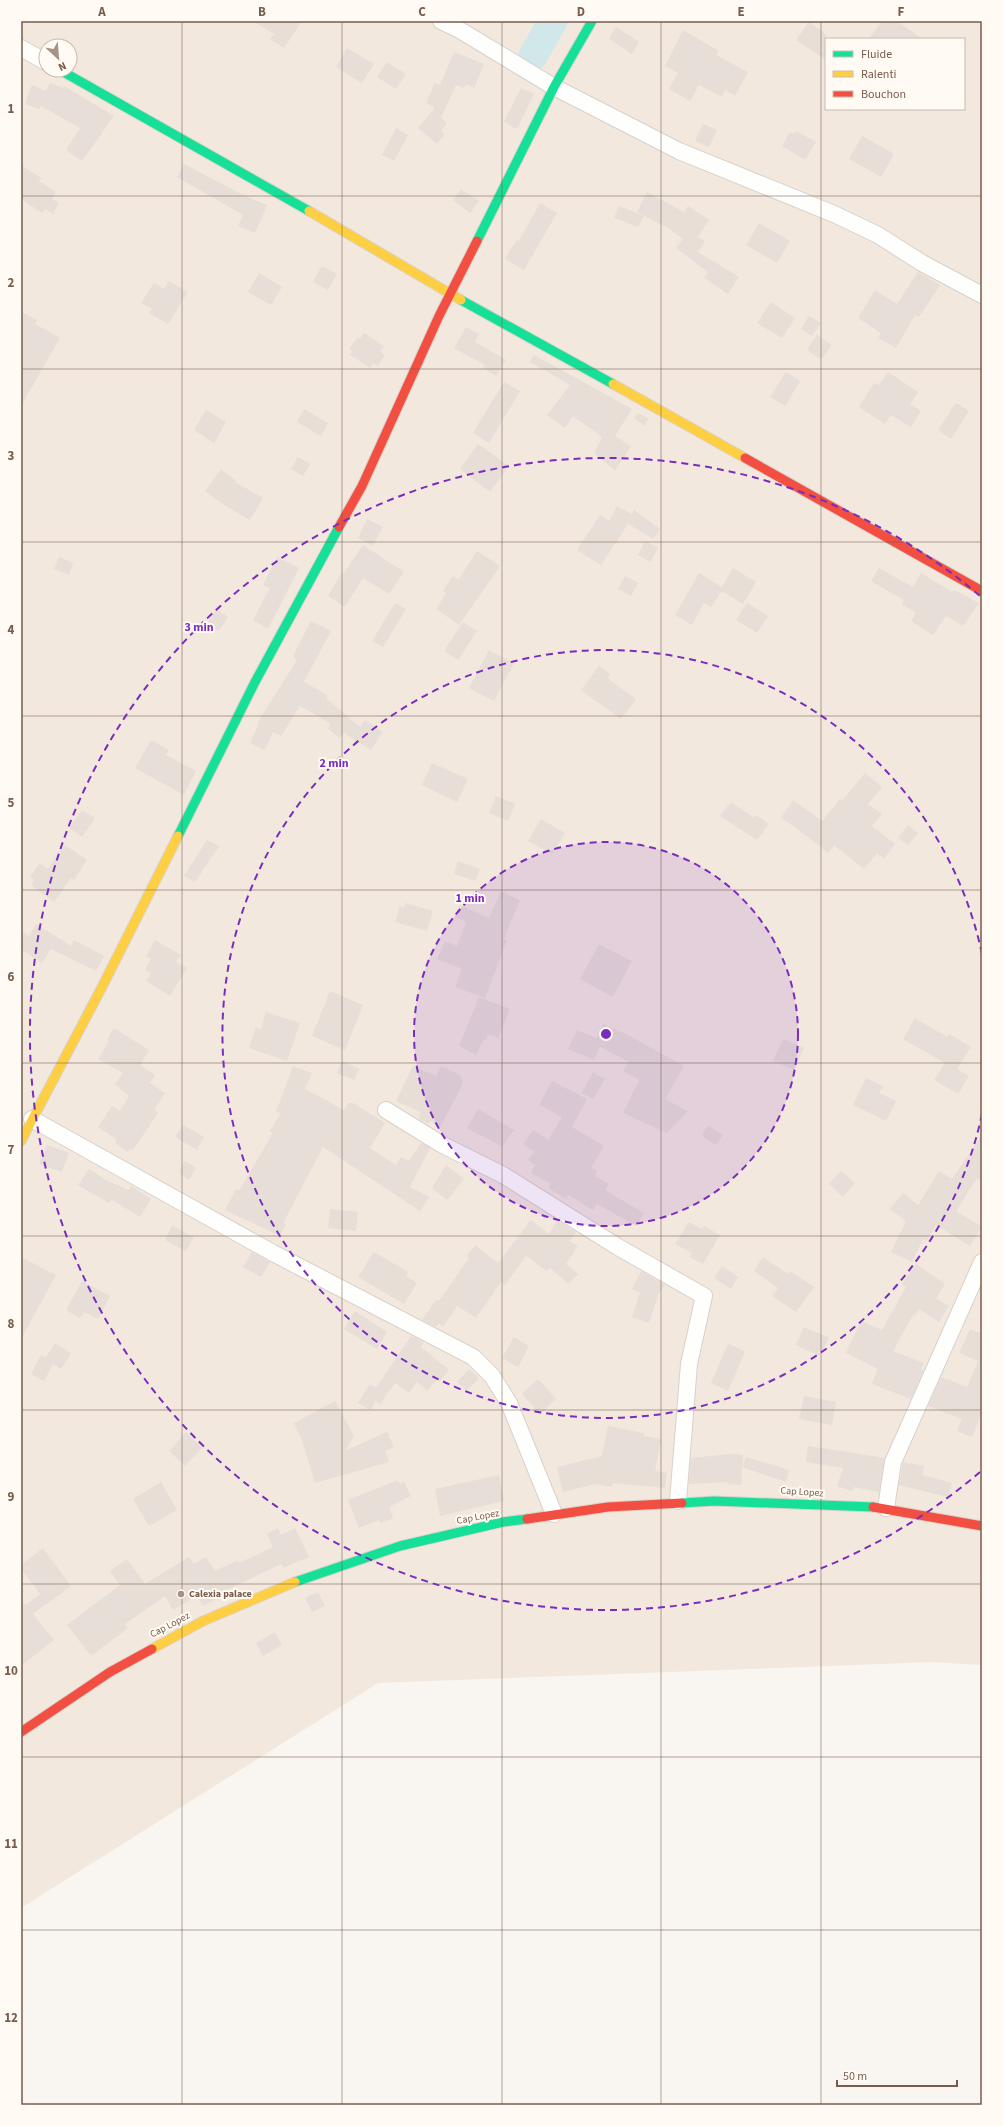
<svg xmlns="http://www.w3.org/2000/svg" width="1003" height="2126" viewBox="0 0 1003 2126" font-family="'Source Sans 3',sans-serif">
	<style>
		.residential { fill: #f2e8de; fill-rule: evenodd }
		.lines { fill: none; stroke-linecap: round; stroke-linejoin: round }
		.river { stroke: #d0e8ea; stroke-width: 29 }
		.building { fill: #e6ded7 }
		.street-casing { stroke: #d7d1cb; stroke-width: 18 }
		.fast-casing { stroke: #d9d2cb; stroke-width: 11 }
		.slow-casing { stroke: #d9d2cb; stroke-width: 11 }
		.jam-casing { stroke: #d9d2cb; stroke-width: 11 }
		.street { stroke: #fefefd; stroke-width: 16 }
		.fast { stroke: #16e098; stroke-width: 9 }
		.slow { stroke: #ffcf43; stroke-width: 9 }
		.jam { stroke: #f24e42; stroke-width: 9 }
		.grid { fill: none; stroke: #7a5c4d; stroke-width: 1; stroke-opacity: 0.55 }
		.ring { fill: none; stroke: #7b2cbf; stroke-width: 2; stroke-dasharray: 7 5 }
		.poi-dot { fill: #a69286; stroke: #fffaf3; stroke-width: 1.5 }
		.labels { text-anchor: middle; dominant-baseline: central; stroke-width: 4; stroke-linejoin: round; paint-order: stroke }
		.street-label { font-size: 10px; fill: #7a5c4d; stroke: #fffaf3 }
		.poi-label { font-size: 10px; font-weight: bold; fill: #7a5c4d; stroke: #fffaf3; text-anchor: start }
		.centre { fill: #7b2cbf; stroke: #fffaf3; stroke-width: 2 }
		.ring-label { font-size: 12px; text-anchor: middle; font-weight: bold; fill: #7b2cbf; stroke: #fffaf3; stroke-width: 4; stroke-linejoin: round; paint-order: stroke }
		.neatline { fill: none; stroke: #7a5c4d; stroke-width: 1.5 }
		.grid-label { font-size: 13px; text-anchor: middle; font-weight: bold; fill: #7a5c4d }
	</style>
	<rect width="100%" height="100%" fill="#f9f5f0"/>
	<!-- residential -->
	<path class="residential" d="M 21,21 L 982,21 L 982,1665 L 933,1662 L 378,1683 L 21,1908 ZM 826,39 L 964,39 L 964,109 L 826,109 ZM 46,46 L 70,46 L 70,70 L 46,70 Z"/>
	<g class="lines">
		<!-- river -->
		<path class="river" d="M 533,56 L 553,21"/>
	</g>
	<!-- building -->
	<path class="building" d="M 253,21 L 302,21 L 284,48 L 270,39 L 274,34 Z
		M 882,21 L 897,21 L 922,39 L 869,39 Z
		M 809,22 L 826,34 L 826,60 L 796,40 Z
		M 616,27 L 639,42 L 632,54 L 609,39 Z
		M 683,30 L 719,51 L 716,55 L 748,72 L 735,96 L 725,90 L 722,97 L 699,85 L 690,101 L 669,89 L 678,73 L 665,66 Z
		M 347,48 L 374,64 L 362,83 L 336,67 Z
		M 454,52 L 484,64 L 474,88 L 466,84 L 464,88 L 456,85 L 441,118 L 447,123 L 441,131 L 445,134 L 437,144 L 418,128 L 435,108 L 426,103 L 435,83 L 440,85 Z
		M 387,62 L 406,74 L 396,89 L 377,77 Z
		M 50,83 L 63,88 L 64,86 L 114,116 L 82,161 L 66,150 L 80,128 L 41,106 L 39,109 L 25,104 L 32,85 L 46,91 Z
		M 521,88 L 534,94 L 517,129 L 504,122 Z
		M 703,124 L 717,130 L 709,147 L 695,141 Z
		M 396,128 L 408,135 L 394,161 L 382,155 Z
		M 796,131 L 816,142 L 805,160 L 782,146 L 790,132 L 794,134 Z
		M 862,136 L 894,154 L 881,177 L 849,159 Z
		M 184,164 L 243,195 L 267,205 L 255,233 L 238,226 L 243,215 L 177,177 Z
		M 21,165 L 41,178 L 39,181 L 56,192 L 52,199 L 59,203 L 53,214 L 45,209 L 42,213 L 21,199 Z
		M 461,189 L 479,201 L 470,213 L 453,200 Z
		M 647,192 L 684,212 L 688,206 L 709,220 L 698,237 L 705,241 L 698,252 L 739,277 L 728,294 L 704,278 L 708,272 L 676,248 L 683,239 L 668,228 L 637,212 Z
		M 540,203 L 557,213 L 524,270 L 505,259 L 517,239 L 519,241 Z
		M 619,206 L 644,216 L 638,227 L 614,218 Z
		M 759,223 L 790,241 L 777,263 L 746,245 Z
		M 322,266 L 337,274 L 328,290 L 313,282 Z
		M 918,272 L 940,285 L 919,317 L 915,315 L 896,348 L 878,338 L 881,333 L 858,318 L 875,290 L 897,304 Z
		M 259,273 L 282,287 L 271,305 L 248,292 Z
		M 169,281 L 188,292 L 168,324 L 149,313 L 152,309 L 141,303 L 154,283 L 164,289 Z
		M 771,302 L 795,318 L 782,338 L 757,323 Z
		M 21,312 L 37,320 L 35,324 L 60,338 L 21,406 Z
		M 809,316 L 821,323 L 812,336 L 801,329 Z
		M 466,327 L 479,334 L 475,342 L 506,360 L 496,376 L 483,368 L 485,365 L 454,348 Z
		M 364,333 L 384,346 L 380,352 L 385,355 L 378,366 L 373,363 L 370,368 L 350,355 L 352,351 L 349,349 L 358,337 L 360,339 Z
		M 817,335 L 832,345 L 821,360 L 807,350 Z
		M 534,355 L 632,409 L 615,436 L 631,446 L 615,471 L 594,453 L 602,437 L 573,416 L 565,428 L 547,415 L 570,385 L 530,362 Z
		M 786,372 L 800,381 L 785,406 L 770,397 Z
		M 888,372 L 918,392 L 910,404 L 921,411 L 911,427 L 891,415 L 885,424 L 859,407 L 874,383 L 879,385 Z
		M 504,382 L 520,391 L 489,443 L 473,433 Z
		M 956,403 L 969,411 L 951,439 L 938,430 Z
		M 304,409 L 328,423 L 321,436 L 297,422 Z
		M 206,410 L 226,422 L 214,443 L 194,430 Z
		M 638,413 L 649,419 L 644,426 L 634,418 Z
		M 478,444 L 509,466 L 490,492 L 460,469 Z
		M 298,457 L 310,464 L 303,476 L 291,469 Z
		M 221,469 L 236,481 L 235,482 L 263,498 L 250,520 L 224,505 L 205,491 Z
		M 617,506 L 632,514 L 634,510 L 660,529 L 653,539 L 628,524 L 601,565 L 577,550 L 600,515 L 609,521 Z
		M 367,519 L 383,527 L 373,546 L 358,538 Z
		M 645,541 L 658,548 L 650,562 L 638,555 Z
		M 363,545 L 404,572 L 389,594 L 363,578 L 345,607 L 328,596 L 342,572 L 344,573 Z
		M 477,551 L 500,566 L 459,625 L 436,609 L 446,593 L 443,591 L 453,576 L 458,580 Z
		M 59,557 L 73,563 L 69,575 L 54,569 Z
		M 277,557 L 299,568 L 268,629 L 253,620 L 270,588 L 263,585 Z
		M 733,568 L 756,582 L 743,604 L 722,591 L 711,607 L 704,603 L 692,625 L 675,615 L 699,573 L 722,587 Z
		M 879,568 L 913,587 L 921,573 L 952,592 L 954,590 L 979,603 L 963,626 L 946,616 L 933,635 L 911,621 L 916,613 L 902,604 L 904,600 L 871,581 Z
		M 625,576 L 638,583 L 631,596 L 618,589 Z
		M 395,603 L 406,609 L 383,647 L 372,641 Z
		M 747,603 L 768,616 L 757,633 L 736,620 Z
		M 216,609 L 228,617 L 219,631 L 207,624 Z
		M 311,621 L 331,631 L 304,682 L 327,695 L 326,698 L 360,727 L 365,720 L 383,732 L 371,750 L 344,733 L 339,738 L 328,728 L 331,724 L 300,706 L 281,736 L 273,732 L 265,750 L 250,743 L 259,723 L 258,722 L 297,660 L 294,659 L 294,654 Z
		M 463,622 L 477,631 L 458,660 L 444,651 Z
		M 489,650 L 514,663 L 494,701 L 469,688 Z
		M 599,666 L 610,674 L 607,678 L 636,699 L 621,719 L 581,690 Z
		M 151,740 L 169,750 L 166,755 L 196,771 L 184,795 L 135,768 Z
		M 432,763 L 468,779 L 457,802 L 422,785 Z
		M 865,773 L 882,787 L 868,804 L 882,814 L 872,826 L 895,844 L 884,859 L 877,853 L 864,869 L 834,845 L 828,853 L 799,830 L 781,818 L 793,800 L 822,821 L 840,799 L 842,801 Z
		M 496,796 L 515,804 L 508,821 L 489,813 Z
		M 731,802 L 754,818 L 756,815 L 769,824 L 757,840 L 720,816 Z
		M 82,810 L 95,818 L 82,837 L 69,828 Z
		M 541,819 L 565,833 L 552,854 L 528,841 Z
		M 908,825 L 918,833 L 908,845 L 898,838 Z
		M 207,840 L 219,846 L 195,882 L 184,876 Z
		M 65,845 L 87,860 L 74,880 L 71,878 L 54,902 L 31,885 L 34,880 L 30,877 L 40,863 L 48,869 Z
		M 458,861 L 480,869 L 475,881 L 454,874 Z
		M 501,891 L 520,900 L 510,924 L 504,939 L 507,940 L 485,998 L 455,987 L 462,969 L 437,959 L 445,941 L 457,946 L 466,922 L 455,917 L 460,905 L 489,918 Z
		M 405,903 L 433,911 L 427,931 L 395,922 L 400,906 L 404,907 Z
		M 36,924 L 71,946 L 74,940 L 104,956 L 96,971 L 51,949 L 42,963 L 21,949 L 21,931 L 29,936 Z
		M 155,940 L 181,955 L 176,962 L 187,968 L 170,996 L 146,981 L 151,973 L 145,970 L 151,959 L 146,956 Z
		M 599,944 L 632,961 L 613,997 L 580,979 Z
		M 330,991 L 363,1005 L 345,1050 L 312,1036 Z
		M 479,997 L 510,1009 L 498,1038 L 488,1034 L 486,1040 L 484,1039 L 476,1055 L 459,1046 Z
		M 266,1012 L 300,1023 L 287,1061 L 249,1048 L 256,1027 L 261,1029 Z
		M 915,1018 L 947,1037 L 949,1034 L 971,1047 L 957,1069 L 969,1076 L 958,1094 L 934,1080 L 945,1063 L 903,1039 Z
		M 603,1024 L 628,1035 L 684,1066 L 665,1099 L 688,1111 L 667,1133 L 623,1113 L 639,1080 L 623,1071 L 629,1062 L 600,1047 L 594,1060 L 568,1049 L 577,1030 L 597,1038 Z
		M 114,1028 L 149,1050 L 140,1065 L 155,1075 L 150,1083 L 165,1093 L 154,1110 L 158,1113 L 133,1150 L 130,1149 L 128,1152 L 115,1143 L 117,1140 L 98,1127 L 112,1106 L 120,1111 L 129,1096 L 115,1084 L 123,1073 L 98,1059 L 109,1041 L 107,1040 Z
		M 783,1039 L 804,1048 L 794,1070 L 773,1061 Z
		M 342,1061 L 359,1069 L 354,1080 L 337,1073 Z
		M 293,1066 L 312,1073 L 305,1089 L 344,1110 L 348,1103 L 353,1103 L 385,1123 L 370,1148 L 396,1165 L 401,1157 L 409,1161 L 421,1143 L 430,1148 L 410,1187 L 429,1197 L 420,1211 L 323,1147 L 283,1223 L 286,1224 L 280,1236 L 225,1210 L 236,1189 L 239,1191 L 273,1133 L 270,1131 L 281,1113 L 276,1112 Z
		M 413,1066 L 436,1076 L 441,1066 L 462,1076 L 461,1079 L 463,1081 L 460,1090 L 440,1127 L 430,1121 L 429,1124 L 419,1119 L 420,1112 L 396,1101 Z
		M 593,1072 L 605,1079 L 593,1099 L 582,1093 Z
		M 866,1078 L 883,1086 L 879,1093 L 896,1101 L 886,1121 L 853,1105 Z
		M 552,1081 L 587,1099 L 572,1127 L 604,1146 L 591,1168 L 597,1170 L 595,1176 L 609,1184 L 605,1190 L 644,1213 L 636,1226 L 597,1204 L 593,1210 L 568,1195 L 566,1199 L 548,1188 L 551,1184 L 531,1173 L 535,1165 L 528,1160 L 534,1152 L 523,1144 L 533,1130 L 548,1140 L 562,1117 L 539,1105 Z
		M 478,1109 L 514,1130 L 502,1147 L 467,1128 Z
		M 183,1125 L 204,1137 L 197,1150 L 175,1137 Z
		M 708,1125 L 723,1135 L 716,1145 L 703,1137 L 703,1132 Z
		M 982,1135 L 982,1182 L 977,1178 L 956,1211 L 982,1227 L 970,1246 L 936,1225 L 926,1241 L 923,1239 L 912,1262 L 891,1252 L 906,1221 L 890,1209 L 903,1193 L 918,1205 L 939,1171 L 952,1179 Z
		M 47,1145 L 69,1153 L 62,1172 L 39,1164 Z
		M 185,1161 L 196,1168 L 189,1180 L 180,1174 L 180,1169 Z
		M 446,1165 L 464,1179 L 447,1200 L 432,1188 Z
		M 89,1169 L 106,1180 L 129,1190 L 131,1186 L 151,1199 L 140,1217 L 111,1199 L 109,1203 L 78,1185 Z
		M 841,1171 L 855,1183 L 843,1197 L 829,1184 Z
		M 330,1209 L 358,1212 L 356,1231 L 328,1228 Z
		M 531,1220 L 549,1234 L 557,1220 L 576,1232 L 570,1241 L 578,1246 L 566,1264 L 578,1274 L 569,1284 L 550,1268 L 547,1271 L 526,1256 L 505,1285 L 501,1282 L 476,1318 L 457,1306 L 443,1327 L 439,1323 L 436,1327 L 422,1320 L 436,1300 L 439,1301 L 469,1258 L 467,1256 L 475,1245 L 498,1263 Z
		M 689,1222 L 702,1229 L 704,1226 L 720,1235 L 703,1264 L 690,1257 L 692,1253 L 675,1244 Z
		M 172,1226 L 194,1237 L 186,1251 L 165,1240 Z
		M 252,1252 L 270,1262 L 261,1277 L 243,1267 Z
		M 374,1252 L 408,1272 L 406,1276 L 417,1283 L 404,1304 L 358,1277 Z
		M 21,1257 L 56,1275 L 21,1339 Z
		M 763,1257 L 788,1274 L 790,1271 L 814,1287 L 796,1312 L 772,1296 L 778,1288 L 754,1271 Z
		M 916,1264 L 945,1284 L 936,1298 L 949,1306 L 939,1322 L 919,1309 L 915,1316 L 913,1315 L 893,1351 L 924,1363 L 921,1369 L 924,1370 L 911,1399 L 872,1384 L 878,1369 L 846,1353 L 861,1321 L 882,1330 L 906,1287 L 902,1284 Z
		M 722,1266 L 738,1277 L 731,1289 L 714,1278 Z
		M 641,1271 L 665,1285 L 658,1295 L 649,1323 L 632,1317 L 640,1293 L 632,1289 Z
		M 82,1281 L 110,1296 L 98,1319 L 84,1312 L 80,1318 L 66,1310 Z
		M 355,1311 L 387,1332 L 377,1349 L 344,1329 Z
		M 804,1327 L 829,1338 L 820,1356 L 796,1345 Z
		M 970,1329 L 982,1334 L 982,1413 L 972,1437 L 957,1431 L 962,1419 L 928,1406 L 941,1377 L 967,1387 L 978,1361 L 959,1353 Z
		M 411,1336 L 424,1342 L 421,1347 L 449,1370 L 439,1382 L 437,1380 L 427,1391 L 417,1382 L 409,1393 L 395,1383 L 380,1404 L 376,1401 L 370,1410 L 358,1403 L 370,1384 L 376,1388 Z
		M 514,1337 L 529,1346 L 518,1367 L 502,1358 Z
		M 55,1343 L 71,1353 L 61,1369 L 53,1364 L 44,1381 L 31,1374 L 41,1355 L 46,1357 Z
		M 728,1344 L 745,1351 L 728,1391 L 711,1383 Z
		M 469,1369 L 479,1378 L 467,1391 L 457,1382 Z
		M 538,1379 L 556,1399 L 540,1414 L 522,1394 Z
		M 804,1396 L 836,1402 L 832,1425 L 799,1419 Z
		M 335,1401 L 354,1436 L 345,1451 L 387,1432 L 394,1447 L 385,1451 L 389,1462 L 315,1483 L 302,1440 L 294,1423 Z
		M 608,1426 L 644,1433 L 644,1436 L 661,1439 L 655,1471 L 667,1473 L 665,1488 L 613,1483 L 612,1487 L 595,1484 L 563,1492 L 557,1467 L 602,1456 Z
		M 186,1432 L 202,1448 L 185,1466 L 169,1451 Z
		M 808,1446 L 885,1458 L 879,1492 L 854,1487 L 852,1491 L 837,1486 L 843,1468 L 806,1462 Z
		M 730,1454 L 743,1455 L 741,1485 L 728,1484 L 728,1482 L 689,1484 L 691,1458 Z
		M 746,1457 L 789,1470 L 786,1482 L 742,1467 Z
		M 903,1462 L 924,1466 L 922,1475 L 952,1483 L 948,1497 L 899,1485 Z
		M 499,1475 L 504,1501 L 440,1516 L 435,1489 Z
		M 398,1480 L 400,1484 L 404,1482 L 411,1496 L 389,1507 L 393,1518 L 380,1523 L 379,1520 L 359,1528 L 348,1500 Z
		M 161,1482 L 177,1510 L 149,1526 L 133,1499 Z
		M 278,1528 L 281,1535 L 295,1528 L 309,1557 L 283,1568 L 281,1564 L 218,1594 L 220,1597 L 203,1606 L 197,1596 L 173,1610 L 165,1596 L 125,1624 L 128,1628 L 91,1656 L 67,1625 L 120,1585 L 110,1571 L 127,1559 L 145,1584 L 189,1557 L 194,1564 L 206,1557 L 215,1571 L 238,1560 L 239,1563 L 273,1547 L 267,1534 Z
		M 43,1548 L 71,1586 L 33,1614 L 54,1640 L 21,1666 L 21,1600 L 26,1605 L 40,1594 L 21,1569 L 21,1565 Z
		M 318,1592 L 325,1606 L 312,1612 L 305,1598 Z
		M 275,1632 L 282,1645 L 263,1656 L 256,1643 Z"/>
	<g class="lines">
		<defs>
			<path id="street" d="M 441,21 L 458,29 L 554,87 L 679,151 L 834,214 L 878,235 L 922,263 L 982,295
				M 21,48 L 46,62
				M 386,1110 L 441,1144 L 503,1175 L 618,1247 L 704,1296 L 689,1364 L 678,1501
				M 32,1119 L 273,1253 L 473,1357 L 492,1376 L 509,1403 L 554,1514
				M 886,1508 L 893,1462 L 982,1262"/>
			<path id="fast" d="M 60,70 L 309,211
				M 477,241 L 554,87 L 592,21
				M 461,300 L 613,384
				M 178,836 L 255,682 L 339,527
				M 682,1503 L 714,1501 L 873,1507
				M 295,1582 L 400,1546 L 503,1522 L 527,1519"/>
			<path id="slow" d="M 309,211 L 461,300
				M 613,384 L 745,458
				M 21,1141 L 102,987 L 178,836
				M 152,1649 L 203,1621 L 295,1582"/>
			<path id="jam" d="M 745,458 L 982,591
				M 339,527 L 362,486 L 439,316 L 477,241
				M 873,1507 L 982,1526
				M 527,1519 L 608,1507 L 682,1503
				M 21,1732 L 110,1672 L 152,1649"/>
		</defs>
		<!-- street casing -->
		<use href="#street" class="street-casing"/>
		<!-- fast casing -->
		<use href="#fast" class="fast-casing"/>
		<!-- slow casing -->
		<use href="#slow" class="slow-casing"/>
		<!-- jam casing -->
		<use href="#jam" class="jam-casing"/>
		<!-- street -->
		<use href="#street" class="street"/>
		<!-- fast -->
		<use href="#fast" class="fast"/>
		<!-- slow -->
		<use href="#slow" class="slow"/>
		<!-- jam -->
		<use href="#jam" class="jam"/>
	</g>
	<!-- grid -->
	<path class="grid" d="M 182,21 L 182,2105M 342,21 L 342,2105M 502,21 L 502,2105M 661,21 L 661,2105M 821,21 L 821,2105M 21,196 L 982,196M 21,369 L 982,369M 21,542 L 982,542M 21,716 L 982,716M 21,890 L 982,890M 21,1063 L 982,1063M 21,1236 L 982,1236M 21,1410 L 982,1410M 21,1584 L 982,1584M 21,1757 L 982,1757M 21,1930 L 982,1930"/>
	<!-- distance rings -->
	<circle cx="606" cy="1034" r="192" fill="#7b2cbf" fill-opacity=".12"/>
	<g class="ring">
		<circle cx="606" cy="1034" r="192"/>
		<path d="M982 1114A384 384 0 1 1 982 954"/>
		<path d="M980 1472A576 576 0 1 1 980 596"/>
	</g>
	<!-- markers -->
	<circle class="poi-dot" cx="181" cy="1594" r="4"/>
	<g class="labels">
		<!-- street labels -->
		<g class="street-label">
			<text transform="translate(802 1492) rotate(4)">Cap Lopez</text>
			<text transform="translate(478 1517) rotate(-11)">Cap Lopez</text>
			<text transform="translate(170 1625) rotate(-28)">Cap Lopez</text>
		</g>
		<!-- poi labels -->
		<g class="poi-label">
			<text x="189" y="1594">Calexia palace</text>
		</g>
	</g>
	<circle cx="606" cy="1034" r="6" class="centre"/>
	<g class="ring-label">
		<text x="199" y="631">3 min</text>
		<text x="334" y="767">2 min</text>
		<text x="470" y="902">1 min</text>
	</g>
	<!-- border -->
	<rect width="1003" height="2126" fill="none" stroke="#fffaf3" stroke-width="44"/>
	<!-- legend -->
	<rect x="825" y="38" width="140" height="72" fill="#fffaf3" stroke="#cabbb1"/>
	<rect x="833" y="51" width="20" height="6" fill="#16e098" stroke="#cabbb1"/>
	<text x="861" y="58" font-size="12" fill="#7a5c4d">Fluide</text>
	<rect x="833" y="71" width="20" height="6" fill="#ffcf43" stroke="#cabbb1"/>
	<text x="861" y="78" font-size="12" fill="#7a5c4d">Ralenti</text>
	<rect x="833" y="91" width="20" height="6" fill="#f24e42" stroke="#cabbb1"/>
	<text x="861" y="98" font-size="12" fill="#7a5c4d">Bouchon</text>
	<!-- north arrow -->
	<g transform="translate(58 58) rotate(154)"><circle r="19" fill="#fffaf3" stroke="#cabbb1"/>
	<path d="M0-3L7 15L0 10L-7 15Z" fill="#a69286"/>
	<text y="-6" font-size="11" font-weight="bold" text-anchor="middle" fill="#7a5c4d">N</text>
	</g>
	<!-- scale -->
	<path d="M837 2080v6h120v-6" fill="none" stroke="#7a5c4d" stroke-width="2"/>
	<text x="843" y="2080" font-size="12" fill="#7a5c4d" stroke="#fffaf3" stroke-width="3" paint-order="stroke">50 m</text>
	<rect x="22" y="22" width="959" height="2082" class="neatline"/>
	<g class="grid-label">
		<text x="102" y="16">A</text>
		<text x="262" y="16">B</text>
		<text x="422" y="16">C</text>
		<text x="581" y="16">D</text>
		<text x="741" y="16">E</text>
		<text x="901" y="16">F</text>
		<text x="11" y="113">1</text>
		<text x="11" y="287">2</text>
		<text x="11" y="460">3</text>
		<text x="11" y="634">4</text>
		<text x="11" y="807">5</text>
		<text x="11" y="981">6</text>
		<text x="11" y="1154">7</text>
		<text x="11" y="1328">8</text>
		<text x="11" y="1501">9</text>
		<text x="11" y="1675">10</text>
		<text x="11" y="1848">11</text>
		<text x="11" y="2022">12</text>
	</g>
</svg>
